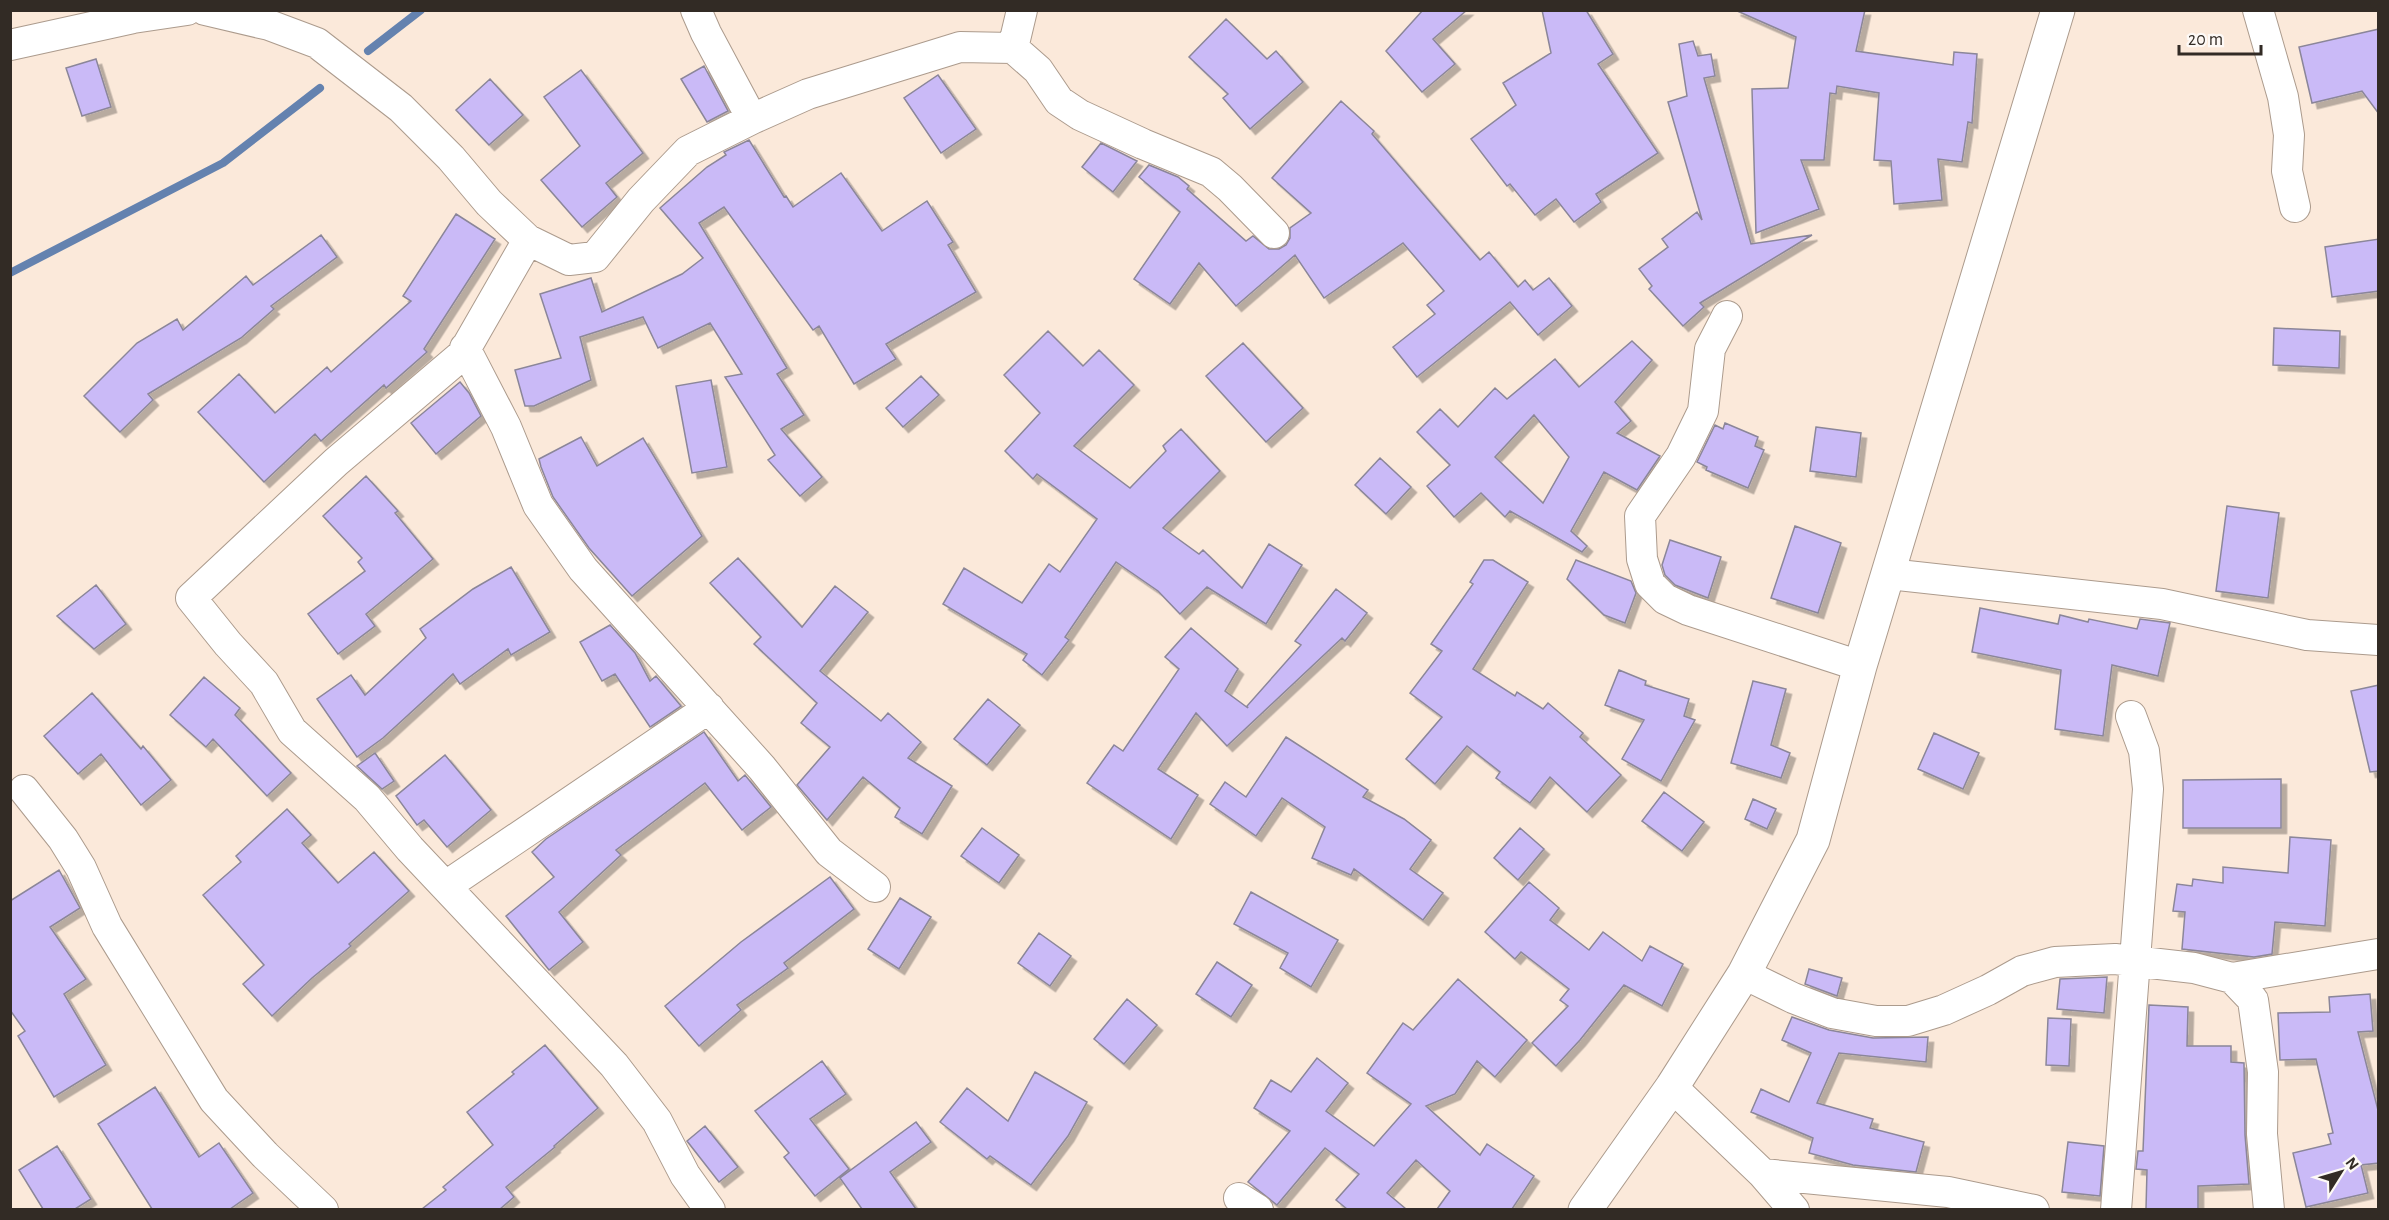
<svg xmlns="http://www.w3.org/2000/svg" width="2389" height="1220" viewBox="0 0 2389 1220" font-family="'Alegreya Sans',sans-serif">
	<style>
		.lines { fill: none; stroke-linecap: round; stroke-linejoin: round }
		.stream { stroke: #6482af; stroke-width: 8 }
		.building { fill: #cabaf7; stroke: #8b8699; stroke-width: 1.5; fill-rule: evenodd; filter: url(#shadow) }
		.minor-casing { stroke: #ac9b8d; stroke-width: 32 }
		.secondary-casing { stroke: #ac9b8d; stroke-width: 35 }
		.minor { stroke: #fff; stroke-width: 30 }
		.secondary { stroke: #fff; stroke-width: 33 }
	</style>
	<defs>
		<filter id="shadow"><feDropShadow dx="5.5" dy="5.5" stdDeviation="0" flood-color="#0004"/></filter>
	</defs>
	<rect width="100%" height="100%" fill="#fbe9da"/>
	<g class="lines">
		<!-- stream -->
		<path class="stream" d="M 368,51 L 421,10
			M 10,273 L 223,163 L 320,88"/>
	</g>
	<!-- building -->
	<path class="building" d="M 1423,10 L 1467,10 L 1433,39 L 1455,64 L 1422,92 L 1386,51 Z
		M 1542,10 L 1586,10 L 1613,54 L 1598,64 L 1658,153 L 1596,194 L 1601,202 L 1574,222 L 1556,199 L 1535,215 L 1510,184 L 1507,186 L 1471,139 L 1516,105 L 1503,83 L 1551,53 Z
		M 1735,10 L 1865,10 L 1856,51 L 1953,65 L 1954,52 L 1977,54 L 1972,123 L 1968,122 L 1962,162 L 1938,159 L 1942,200 L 1894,204 L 1891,161 L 1874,160 L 1879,93 L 1837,86 L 1836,94 L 1830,93 L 1824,160 L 1801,160 L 1819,209 L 1756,233 L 1752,89 L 1788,88 L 1796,37 Z
		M 1226,19 L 1267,59 L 1276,51 L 1303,82 L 1250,129 L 1223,98 L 1228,94 L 1189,57 Z
		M 2379,29 L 2379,114 L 2362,91 L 2312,103 L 2299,47 Z
		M 1693,41 L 1698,56 L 1711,54 L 1715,76 L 1704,78 L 1751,244 L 1812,235 L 1700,303 L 1704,307 L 1683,326 L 1649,289 L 1652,286 L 1639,269 L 1668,247 L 1662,239 L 1697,212 L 1702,220 L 1668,102 L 1687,96 L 1679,44 Z
		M 96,59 L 111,107 L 82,116 L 66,68 Z
		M 704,66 L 728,111 L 707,122 L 681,79 Z
		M 581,70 L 643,153 L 606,183 L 617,197 L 582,227 L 541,180 L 580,146 L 544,97 Z
		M 938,75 L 976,129 L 941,153 L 904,98 Z
		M 490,79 L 523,115 L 489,145 L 456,110 Z
		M 1341,101 L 1374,131 L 1372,134 L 1480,260 L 1489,252 L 1518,287 L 1525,280 L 1533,290 L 1549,278 L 1572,306 L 1538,335 L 1510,302 L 1417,377 L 1393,347 L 1435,314 L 1427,305 L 1444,291 L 1403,243 L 1324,298 L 1295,255 L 1236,306 L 1199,263 L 1170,304 L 1134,279 L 1180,212 L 1139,177 L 1149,165 L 1178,177 L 1189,186 L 1187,189 L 1246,241 L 1253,236 L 1269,249 L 1279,249 L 1286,245 L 1290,238 L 1290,228 L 1311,213 L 1272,178 Z
		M 749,140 L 784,197 L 786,196 L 793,207 L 841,173 L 882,231 L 927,201 L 953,242 L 948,245 L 976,292 L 886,344 L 896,359 L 854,384 L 819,326 L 813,330 L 724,207 L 699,223 L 787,368 L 777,374 L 804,415 L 781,429 L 822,477 L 800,496 L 768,460 L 775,455 L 725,377 L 742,374 L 710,323 L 658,348 L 643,317 L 580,337 L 591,380 L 534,406 L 525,406 L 515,370 L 561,358 L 540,294 L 591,278 L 602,312 L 682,274 L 703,258 L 660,208 L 707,167 L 726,155 L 724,152 Z
		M 1101,143 L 1137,161 L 1113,192 L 1082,167 Z
		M 456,214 L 495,239 L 424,349 L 427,352 L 386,388 L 384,385 L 321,441 L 315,434 L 264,482 L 198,412 L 239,374 L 275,413 L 327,367 L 331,372 L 411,301 L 403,296 Z
		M 321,235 L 337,257 L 271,306 L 274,309 L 241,338 L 148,394 L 153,400 L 120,432 L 84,396 L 137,343 L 177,319 L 183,330 L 246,276 L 253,285 Z
		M 2379,239 L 2379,291 L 2332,297 L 2325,247 Z
		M 2274,328 L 2340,331 L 2339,368 L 2273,365 Z
		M 1048,331 L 1083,366 L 1099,350 L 1134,385 L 1074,446 L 1130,488 L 1166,451 L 1163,446 L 1181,429 L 1220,471 L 1163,528 L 1199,554 L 1203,550 L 1242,588 L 1269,544 L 1302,565 L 1266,624 L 1207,587 L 1180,614 L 1158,591 L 1116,562 L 1065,637 L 1069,640 L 1042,675 L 1023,660 L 1027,654 L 943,604 L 964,568 L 1022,603 L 1049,564 L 1060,572 L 1097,519 L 1037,474 L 1033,479 L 1005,451 L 1040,413 L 1004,375 Z
		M 1632,341 L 1652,360 L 1615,402 L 1631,421 L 1617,433 L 1660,456 L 1637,490 L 1604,472 L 1571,531 L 1587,546 L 1582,552 L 1510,511 L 1505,517 L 1481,493 L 1454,517 L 1427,486 L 1450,465 L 1417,432 L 1440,409 L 1458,427 L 1495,388 L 1507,399 L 1555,359 L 1579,387 ZM 1534,415 L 1569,457 L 1543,503 L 1495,457 Z
		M 1243,343 L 1303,408 L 1266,442 L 1206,376 Z
		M 921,376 L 939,395 L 903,427 L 886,408 Z
		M 711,380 L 727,467 L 692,473 L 676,386 Z
		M 460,382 L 469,393 L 481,416 L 436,454 L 411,423 Z
		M 1725,423 L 1758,437 L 1755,446 L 1764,450 L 1748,488 L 1706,470 L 1707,467 L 1697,462 L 1715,425 L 1723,429 Z
		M 1816,427 L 1861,433 L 1856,477 L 1810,471 Z
		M 581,437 L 597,466 L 643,438 L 702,536 L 632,596 L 589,548 L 553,497 L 541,467 L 539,459 Z
		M 1380,458 L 1411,487 L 1386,514 L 1355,485 Z
		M 366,476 L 398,511 L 395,513 L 433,559 L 366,614 L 375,626 L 338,654 L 308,614 L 365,571 L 358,562 L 362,558 L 323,516 Z
		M 2227,506 L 2279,513 L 2268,598 L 2216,591 Z
		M 1795,526 L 1841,543 L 1818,613 L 1771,598 Z
		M 1670,540 L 1721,557 L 1708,598 L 1675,585 L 1665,575 L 1662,565 Z
		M 738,558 L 802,627 L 835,586 L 868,612 L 820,671 L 881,721 L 888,713 L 921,742 L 908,758 L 952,786 L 922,834 L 895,817 L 900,808 L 863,777 L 827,820 L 797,785 L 830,747 L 801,723 L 817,703 L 754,644 L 761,637 L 710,583 Z
		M 1484,560 L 1493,560 L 1528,582 L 1473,669 L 1515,696 L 1517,692 L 1543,709 L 1548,703 L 1583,733 L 1580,737 L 1621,775 L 1587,812 L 1550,777 L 1530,803 L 1496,778 L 1500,772 L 1467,746 L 1435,784 L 1406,759 L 1442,717 L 1410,693 L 1442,651 L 1431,644 L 1473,584 L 1470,582 Z
		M 1576,560 L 1631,581 L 1636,593 L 1625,623 L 1604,615 L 1567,579 Z
		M 511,567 L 550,632 L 511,655 L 508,649 L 460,684 L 453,674 L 383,738 L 357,757 L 317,699 L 351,675 L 365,695 L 426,638 L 420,629 L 473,589 Z
		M 96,585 L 126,624 L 94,649 L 57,616 Z
		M 1336,589 L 1367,613 L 1345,641 L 1342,638 L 1227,746 L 1196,713 L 1158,769 L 1198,795 L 1171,839 L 1087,783 L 1114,745 L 1123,751 L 1179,669 L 1165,657 L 1191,628 L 1238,669 L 1225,691 L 1248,708 L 1247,706 L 1301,645 L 1295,641 Z
		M 1980,608 L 2058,624 L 2060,615 L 2088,622 L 2089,619 L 2137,629 L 2140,619 L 2170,623 L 2158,676 L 2112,665 L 2103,736 L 2055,729 L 2061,670 L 1972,652 Z
		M 610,625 L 635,653 L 650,681 L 656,676 L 681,706 L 650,727 L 615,674 L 602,681 L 580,642 Z
		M 1619,670 L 1646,681 L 1645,685 L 1689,699 L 1684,716 L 1695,720 L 1661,781 L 1622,759 L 1644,720 L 1605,705 Z
		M 204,677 L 240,708 L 235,715 L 291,773 L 267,796 L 213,739 L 206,747 L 170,715 Z
		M 1753,681 L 1786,689 L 1771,745 L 1790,753 L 1781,778 L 1731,763 Z
		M 2379,685 L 2379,771 L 2370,772 L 2351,691 Z
		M 92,693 L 141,749 L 143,746 L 171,780 L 141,805 L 101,754 L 78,774 L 44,736 Z
		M 988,699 L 1020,725 L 987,765 L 954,739 Z
		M 704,732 L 738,781 L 745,775 L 771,807 L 742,830 L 705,783 L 616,850 L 621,855 L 559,912 L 583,942 L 549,970 L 506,916 L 554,877 L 532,852 L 546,839 Z
		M 1934,733 L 1979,753 L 1963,789 L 1918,769 Z
		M 1286,737 L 1368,790 L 1363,797 L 1404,819 L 1431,840 L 1410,869 L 1443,893 L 1423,920 L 1354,869 L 1351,875 L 1312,858 L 1325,827 L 1282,798 L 1256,836 L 1210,804 L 1225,782 L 1246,797 Z
		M 375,753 L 394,781 L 382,789 L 357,766 Z
		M 445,755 L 491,810 L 447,847 L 424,820 L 417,825 L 396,796 Z
		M 2281,779 L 2281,828 L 2183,828 L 2183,780 Z
		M 1664,792 L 1704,822 L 1682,851 L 1642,821 Z
		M 1753,799 L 1776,809 L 1767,829 L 1745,819 Z
		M 287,809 L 311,835 L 302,843 L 338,883 L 374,852 L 409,891 L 349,944 L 351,946 L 312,978 L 272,1016 L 243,984 L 264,965 L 203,895 L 241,862 L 236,856 Z
		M 982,828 L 1019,855 L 999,883 L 961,856 Z
		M 1520,828 L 1544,849 L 1518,880 L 1494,858 Z
		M 2290,837 L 2331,840 L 2325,926 L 2275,922 L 2272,954 L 2254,957 L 2182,949 L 2185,912 L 2173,911 L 2177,884 L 2192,886 L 2193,879 L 2223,883 L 2223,867 L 2288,873 Z
		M 59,870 L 80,908 L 50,927 L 86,979 L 64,994 L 106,1065 L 54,1097 L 18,1036 L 25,1031 L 10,1010 L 10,901 Z
		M 830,877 L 854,909 L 784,963 L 788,968 L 737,1005 L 741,1010 L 699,1046 L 665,1006 L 741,942 Z
		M 1529,882 L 1559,908 L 1550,920 L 1589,950 L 1603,932 L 1642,961 L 1650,946 L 1683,964 L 1662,1006 L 1624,985 L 1580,1040 L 1556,1066 L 1532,1043 L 1568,1006 L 1560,1000 L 1569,989 L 1521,952 L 1515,959 L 1485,932 Z
		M 1251,892 L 1338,940 L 1311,987 L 1280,968 L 1288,953 L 1234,924 Z
		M 900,898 L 931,917 L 899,969 L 868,949 Z
		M 1039,933 L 1071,956 L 1050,986 L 1018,963 Z
		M 1217,962 L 1252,985 L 1231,1017 L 1196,994 Z
		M 1809,969 L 1842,978 L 1837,996 L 1805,984 Z
		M 2107,977 L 2104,1013 L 2057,1009 L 2060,979 Z
		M 1458,979 L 1527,1040 L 1495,1077 L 1477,1061 L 1455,1094 L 1426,1106 L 1480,1155 L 1487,1144 L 1534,1176 L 1512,1209 L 1437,1209 L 1450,1191 L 1416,1160 L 1387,1193 L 1406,1209 L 1347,1209 L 1336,1200 L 1359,1174 L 1325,1148 L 1277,1205 L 1248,1182 L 1290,1131 L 1254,1108 L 1271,1080 L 1291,1092 L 1317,1058 L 1348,1083 L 1326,1111 L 1374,1146 L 1411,1104 L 1367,1073 L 1403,1023 L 1413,1030 Z
		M 2370,994 L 2373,1031 L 2358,1032 L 2379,1114 L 2379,1163 L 2361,1165 L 2368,1193 L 2306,1207 L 2293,1153 L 2331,1144 L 2328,1134 L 2333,1133 L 2316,1059 L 2280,1060 L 2278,1013 L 2330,1012 L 2329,997 Z
		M 1127,999 L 1157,1025 L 1124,1064 L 1094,1039 Z
		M 2149,1005 L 2188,1007 L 2187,1046 L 2231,1046 L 2231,1062 L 2244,1063 L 2245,1135 L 2249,1184 L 2198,1186 L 2198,1209 L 2146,1209 L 2147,1170 L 2136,1169 L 2138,1151 L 2143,1151 Z
		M 1792,1017 L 1829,1030 L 1873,1038 L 1928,1037 L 1926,1062 L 1839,1053 L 1817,1103 L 1873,1119 L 1870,1128 L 1924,1142 L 1916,1172 L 1853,1165 L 1809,1153 L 1813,1138 L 1751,1112 L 1761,1089 L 1789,1102 L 1811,1053 L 1782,1040 Z
		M 2048,1018 L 2071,1019 L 2069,1066 L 2046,1065 Z
		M 545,1045 L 598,1108 L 554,1146 L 555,1147 L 506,1187 L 514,1197 L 500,1209 L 422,1209 L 446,1190 L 443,1187 L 493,1145 L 467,1112 L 514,1074 L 512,1072 Z
		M 822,1061 L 846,1094 L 810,1119 L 849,1169 L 815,1196 L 784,1157 L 789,1153 L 755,1111 Z
		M 1035,1072 L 1087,1102 L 1068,1136 L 1031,1185 L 990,1156 L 987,1159 L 940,1122 L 967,1088 L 1008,1121 Z
		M 155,1087 L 199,1157 L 219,1143 L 253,1193 L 230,1209 L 152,1209 L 98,1124 Z
		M 916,1122 L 931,1142 L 890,1172 L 916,1209 L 862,1209 L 840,1178 Z
		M 705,1126 L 738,1167 L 719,1182 L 687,1141 Z
		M 2068,1142 L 2104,1146 L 2100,1196 L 2062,1192 Z
		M 57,1146 L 91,1199 L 75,1209 L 43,1209 L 19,1170 Z"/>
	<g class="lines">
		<defs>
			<path id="minor" d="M 205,10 L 269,25 L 317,43 L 401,108 L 451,158 L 489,203 L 528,240 L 569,260 L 595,257 L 641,200 L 688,151 L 752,119 L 808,94 L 960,47 L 1013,48
				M 696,10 L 706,33 L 752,119
				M 1022,10 L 1013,48 L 1038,70 L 1059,101 L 1080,115 L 1143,144 L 1211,172 L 1230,188 L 1274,233
				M 2258,10 L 2283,97 L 2289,135 L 2287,171 L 2295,207
				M 10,45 L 133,18 L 187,10
				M 528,240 L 462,355 L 336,462 L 191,598 L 228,644 L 264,683 L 292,731 L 367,798 L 410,849 L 614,1065 L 657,1121 L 685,1175 L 710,1210
				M 1727,316 L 1710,349 L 1703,411 L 1681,456 L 1640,516 L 1642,559 L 1650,584 L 1665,599 L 1688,610 L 1860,666
				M 465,348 L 506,427 L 538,505 L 583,569 L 762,768 L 829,852 L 875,887
				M 1889,574 L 2162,604 L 2307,635 L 2378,640
				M 24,790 L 63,839 L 81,868 L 107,926 L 214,1100 L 265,1155 L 323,1210
				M 446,886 L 709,708
				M 1744,974 L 1793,998 L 1832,1013 L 1876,1021 L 1908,1021 L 1944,1010 L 1988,990 L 2022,971 L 2055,962 L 2115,959 L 2194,968 L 2232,978 L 2253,1000 L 2263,1072 L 2262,1134 L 2269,1210
				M 2232,978 L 2378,954
				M 1672,1087 L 1763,1174 L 1794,1210
				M 1763,1174 L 1948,1192 L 2034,1210
				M 1239,1198 L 1258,1210
				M 2116,1210 L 2148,789 L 2144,751 L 2131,716"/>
			<path id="secondary" d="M 1585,1210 L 1672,1087 L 1744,974 L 1813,840 L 1860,666 L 2058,10"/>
		</defs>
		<!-- minor casing -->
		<use href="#minor" class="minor-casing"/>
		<!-- secondary casing -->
		<use href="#secondary" class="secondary-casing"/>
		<!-- minor -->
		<use href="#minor" class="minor"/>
		<!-- secondary -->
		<use href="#secondary" class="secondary"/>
	</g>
	<!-- border -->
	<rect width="2389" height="1220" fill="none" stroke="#322b25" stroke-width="24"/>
	<!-- north arrow -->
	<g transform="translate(2341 1172) rotate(53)" stroke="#fdf9f6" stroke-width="4.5" paint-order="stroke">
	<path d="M0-4.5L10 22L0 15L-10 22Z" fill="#322b25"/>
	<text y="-9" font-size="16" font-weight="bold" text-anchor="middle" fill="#322b25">N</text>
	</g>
	<!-- scale -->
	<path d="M2179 45v9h82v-9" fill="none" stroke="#322b25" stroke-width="3"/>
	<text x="2188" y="45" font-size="18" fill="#322b25" stroke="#fdf9f6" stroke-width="4.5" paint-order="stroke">20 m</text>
</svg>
